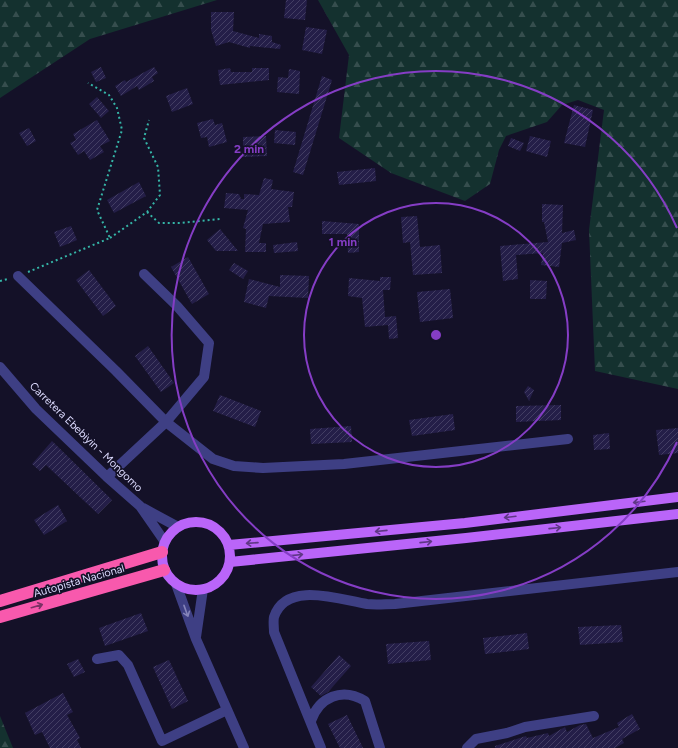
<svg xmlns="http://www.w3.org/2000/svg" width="678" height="748" viewBox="0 0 678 748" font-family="Figtree,sans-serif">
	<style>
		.forest { fill: url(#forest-firs) }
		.building { fill: url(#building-hatch) }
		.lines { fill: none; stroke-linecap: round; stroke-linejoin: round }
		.path { stroke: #35b5a7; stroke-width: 2; stroke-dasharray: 2 3; stroke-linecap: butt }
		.minor { stroke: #3e3f84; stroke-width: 10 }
		.major { stroke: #ba65f9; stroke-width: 10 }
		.highway { stroke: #f859ad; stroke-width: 12 }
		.oneway { stroke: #5f3786 }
		.oneway2 { stroke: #7b3164 }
		.oneway3 { stroke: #8584ba }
		.ring { fill: none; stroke: #853dc5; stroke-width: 2 }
		.labels { text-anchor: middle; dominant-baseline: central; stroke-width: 3.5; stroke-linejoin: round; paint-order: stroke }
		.street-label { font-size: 11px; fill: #dbd9fd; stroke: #141128 }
		.centre { fill: #853dc5; stroke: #141128; stroke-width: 2 }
		.ring-label { font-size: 12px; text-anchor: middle; font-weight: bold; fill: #853dc5; stroke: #141128; stroke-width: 3.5; stroke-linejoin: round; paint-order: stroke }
	</style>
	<defs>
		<pattern id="forest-firs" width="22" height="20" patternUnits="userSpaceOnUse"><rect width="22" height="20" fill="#14312f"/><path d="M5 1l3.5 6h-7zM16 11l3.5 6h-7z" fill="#364e4e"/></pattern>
		<pattern id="building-hatch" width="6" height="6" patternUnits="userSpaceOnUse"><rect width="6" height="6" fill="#241e48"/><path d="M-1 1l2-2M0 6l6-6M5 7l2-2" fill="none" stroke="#433e63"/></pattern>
	</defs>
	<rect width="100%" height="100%" fill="#141128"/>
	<!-- forest -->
	<path class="forest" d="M 0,0 L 217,0 L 90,39 L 0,98 Z
		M 318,0 L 678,0 L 678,389 L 595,371 L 589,230 L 604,110 L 578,100 L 562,105 L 547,122 L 506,136 L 499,150 L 490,184 L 465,201 L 391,173 L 339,138 L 349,55 Z
		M 0,716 L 13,748 L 0,748 Z"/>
	<!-- building -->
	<path class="building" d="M 286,0 L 307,0 L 305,20 L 284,18 Z
		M 211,12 L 234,12 L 233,31 L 259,38 L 259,34 L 272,36 L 272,42 L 281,45 L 280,49 L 250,46 L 250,48 L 229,42 L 216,46 L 211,30 Z
		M 306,27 L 327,30 L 322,54 L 302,50 Z
		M 101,67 L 106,78 L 96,82 L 91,72 Z
		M 154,67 L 158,73 L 152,77 L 154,81 L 139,90 L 137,86 L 121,96 L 115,86 L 125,80 L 126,82 Z
		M 230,68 L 231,72 L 252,72 L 252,68 L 269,68 L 269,80 L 220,85 L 218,70 Z
		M 289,69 L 300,71 L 299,94 L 277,92 L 278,77 L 288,78 Z
		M 322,76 L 332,80 L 303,175 L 293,172 Z
		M 187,88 L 193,104 L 172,112 L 166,96 Z
		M 97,97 L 109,111 L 101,118 L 89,104 Z
		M 574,105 L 593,110 L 585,147 L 564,143 Z
		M 213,119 L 215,125 L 222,123 L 227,142 L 209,147 L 207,137 L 201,138 L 197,123 Z
		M 97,120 L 110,141 L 100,146 L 104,152 L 90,160 L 84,151 L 78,155 L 70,143 L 76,140 L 73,134 Z
		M 29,128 L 36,141 L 27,146 L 19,133 Z
		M 275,130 L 296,132 L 295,145 L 274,143 Z
		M 266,136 L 267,156 L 243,157 L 243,137 Z
		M 530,136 L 551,141 L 547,157 L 526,151 Z
		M 511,138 L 524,143 L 520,151 L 508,146 Z
		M 375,168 L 376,181 L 339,185 L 337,172 Z
		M 264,178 L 273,180 L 271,189 L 294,192 L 292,207 L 288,207 L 290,222 L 263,224 L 259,243 L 266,243 L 266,252 L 245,252 L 246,229 L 243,228 L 248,210 L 224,208 L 226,193 L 239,194 L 241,199 L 244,199 L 244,194 L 259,195 Z
		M 139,182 L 146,196 L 114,213 L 107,200 Z
		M 542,204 L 563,205 L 562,233 L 574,230 L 576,240 L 562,243 L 559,267 L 541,265 L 543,253 L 516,255 L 518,279 L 503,281 L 500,246 L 548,242 L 544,222 L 542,222 Z
		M 417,216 L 420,247 L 440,245 L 442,273 L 413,275 L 410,242 L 403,243 L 401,217 Z
		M 322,221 L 359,224 L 359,252 L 348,253 L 347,234 L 322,234 Z
		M 71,226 L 77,240 L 60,247 L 54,232 Z
		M 220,229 L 238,251 L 216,251 L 207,240 Z
		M 297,242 L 298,251 L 274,253 L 273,245 Z
		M 188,257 L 209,294 L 192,304 L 171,267 Z
		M 234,263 L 248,271 L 243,279 L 229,270 Z
		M 89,270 L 116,306 L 103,316 L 76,280 Z
		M 280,275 L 309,276 L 308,298 L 269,296 L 266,308 L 244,302 L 249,279 L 280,287 Z
		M 380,277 L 391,277 L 390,290 L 383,290 L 385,317 L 396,316 L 398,338 L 389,339 L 388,325 L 365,327 L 362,298 L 348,296 L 349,278 L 380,281 Z
		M 530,280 L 547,281 L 546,299 L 530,299 Z
		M 450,289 L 453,318 L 420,322 L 417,292 Z
		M 148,346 L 174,383 L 161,392 L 135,356 Z
		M 528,386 L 534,390 L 529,401 L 524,392 Z
		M 220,395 L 261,411 L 255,427 L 213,411 Z
		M 561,405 L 561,420 L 516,422 L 516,406 Z
		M 453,414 L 455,430 L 412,436 L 409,420 Z
		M 351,426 L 352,442 L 311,444 L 310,429 Z
		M 678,428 L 678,453 L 659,455 L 656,430 Z
		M 609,433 L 610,449 L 594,450 L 593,435 Z
		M 52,441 L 112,500 L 98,514 L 46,465 L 40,471 L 32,464 Z
		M 58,505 L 67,521 L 44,535 L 34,520 Z
		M 141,613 L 148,631 L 105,646 L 99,628 Z
		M 621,625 L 623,642 L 580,645 L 578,627 Z
		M 527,633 L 529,649 L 485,654 L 483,638 Z
		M 429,641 L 431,660 L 388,664 L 386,644 Z
		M 339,655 L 351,666 L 328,692 L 321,696 L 311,687 Z
		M 78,659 L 85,672 L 74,677 L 67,664 Z
		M 169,660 L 188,701 L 172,709 L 153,667 Z
		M 63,693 L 73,712 L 67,715 L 80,738 L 77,740 L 81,748 L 50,748 L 42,732 L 35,735 L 25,713 Z
		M 632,714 L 640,729 L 622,739 L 624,743 L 615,748 L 495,748 L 495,746 L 526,736 L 527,738 L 548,733 L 549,736 L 565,727 L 567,732 L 580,725 L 586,724 L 593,738 L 619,727 L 617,723 Z
		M 347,715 L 363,748 L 340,748 L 328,724 Z"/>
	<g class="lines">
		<!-- path -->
		<path class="path" d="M 147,212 L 159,223 L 180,223 L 220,219
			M 110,238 L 147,212 L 160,195 L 158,167 L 144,138 L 149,120
			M 28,272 L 110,238 L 97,210 L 122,130 L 117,108 L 109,95 L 88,83
			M 0,281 L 8,279"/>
		<!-- minor -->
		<path class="minor" d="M 18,276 L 116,371 L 166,422 L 213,459 L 234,466 L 263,468 L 344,464 L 568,439
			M 0,367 L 36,409 L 107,477 L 140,506 L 165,542
			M 107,477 L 166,422 L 204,377 L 209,343 L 177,306 L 144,274
			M 143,508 L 178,527
			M 176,584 L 196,639 L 244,748
			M 196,637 L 203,589
			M 97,659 L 119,655 L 128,665 L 162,741 L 227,710
			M 311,721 C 319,697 342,687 365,701 L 380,748
			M 321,748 L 274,632 C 274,628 273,621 274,617 C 286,580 341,600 367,604 C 376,605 386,604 395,604 L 678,572
			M 467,748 L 476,739 L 507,733 L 525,727 L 594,716"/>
		<!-- major -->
		<path class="major" d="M162 556a34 34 0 1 1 68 0a34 34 0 1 1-68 0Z
			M 229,545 L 465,523 L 678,497
			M 230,562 L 466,538 L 678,514"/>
		<!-- highway -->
		<path class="highway" d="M 0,601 L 162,552
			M 0,617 L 164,570"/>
	</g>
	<!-- one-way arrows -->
	<defs><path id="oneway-shaft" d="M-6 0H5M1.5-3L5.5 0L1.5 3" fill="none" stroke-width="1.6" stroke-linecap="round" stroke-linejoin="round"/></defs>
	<g class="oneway">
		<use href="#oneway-shaft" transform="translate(639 502) rotate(173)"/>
		<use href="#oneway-shaft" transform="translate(510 517) rotate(173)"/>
		<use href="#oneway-shaft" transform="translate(555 528) rotate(-6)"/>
		<use href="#oneway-shaft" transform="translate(381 531) rotate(174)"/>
		<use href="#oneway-shaft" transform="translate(426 542) rotate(-6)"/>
		<use href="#oneway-shaft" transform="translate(252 543) rotate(176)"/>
		<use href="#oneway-shaft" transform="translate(297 555) rotate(-6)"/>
	</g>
	<use class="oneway2" href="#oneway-shaft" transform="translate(37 606) rotate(-16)"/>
	<use class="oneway3" href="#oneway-shaft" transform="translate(186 611) rotate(70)"/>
	<!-- distance rings -->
	<g class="ring">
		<circle cx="436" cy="335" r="132"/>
		<path d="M677 442A264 264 0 1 1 677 228"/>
	</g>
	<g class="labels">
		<!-- street labels -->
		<g class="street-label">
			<text transform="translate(86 437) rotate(44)">Carretera Ebebiyin - Mongomo</text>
			<text transform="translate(79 581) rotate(-16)">Autopista Nacional</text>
		</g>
	</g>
	<circle cx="436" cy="335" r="6" class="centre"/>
	<g class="ring-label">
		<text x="249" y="153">2 min</text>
		<text x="343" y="246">1 min</text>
	</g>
</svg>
